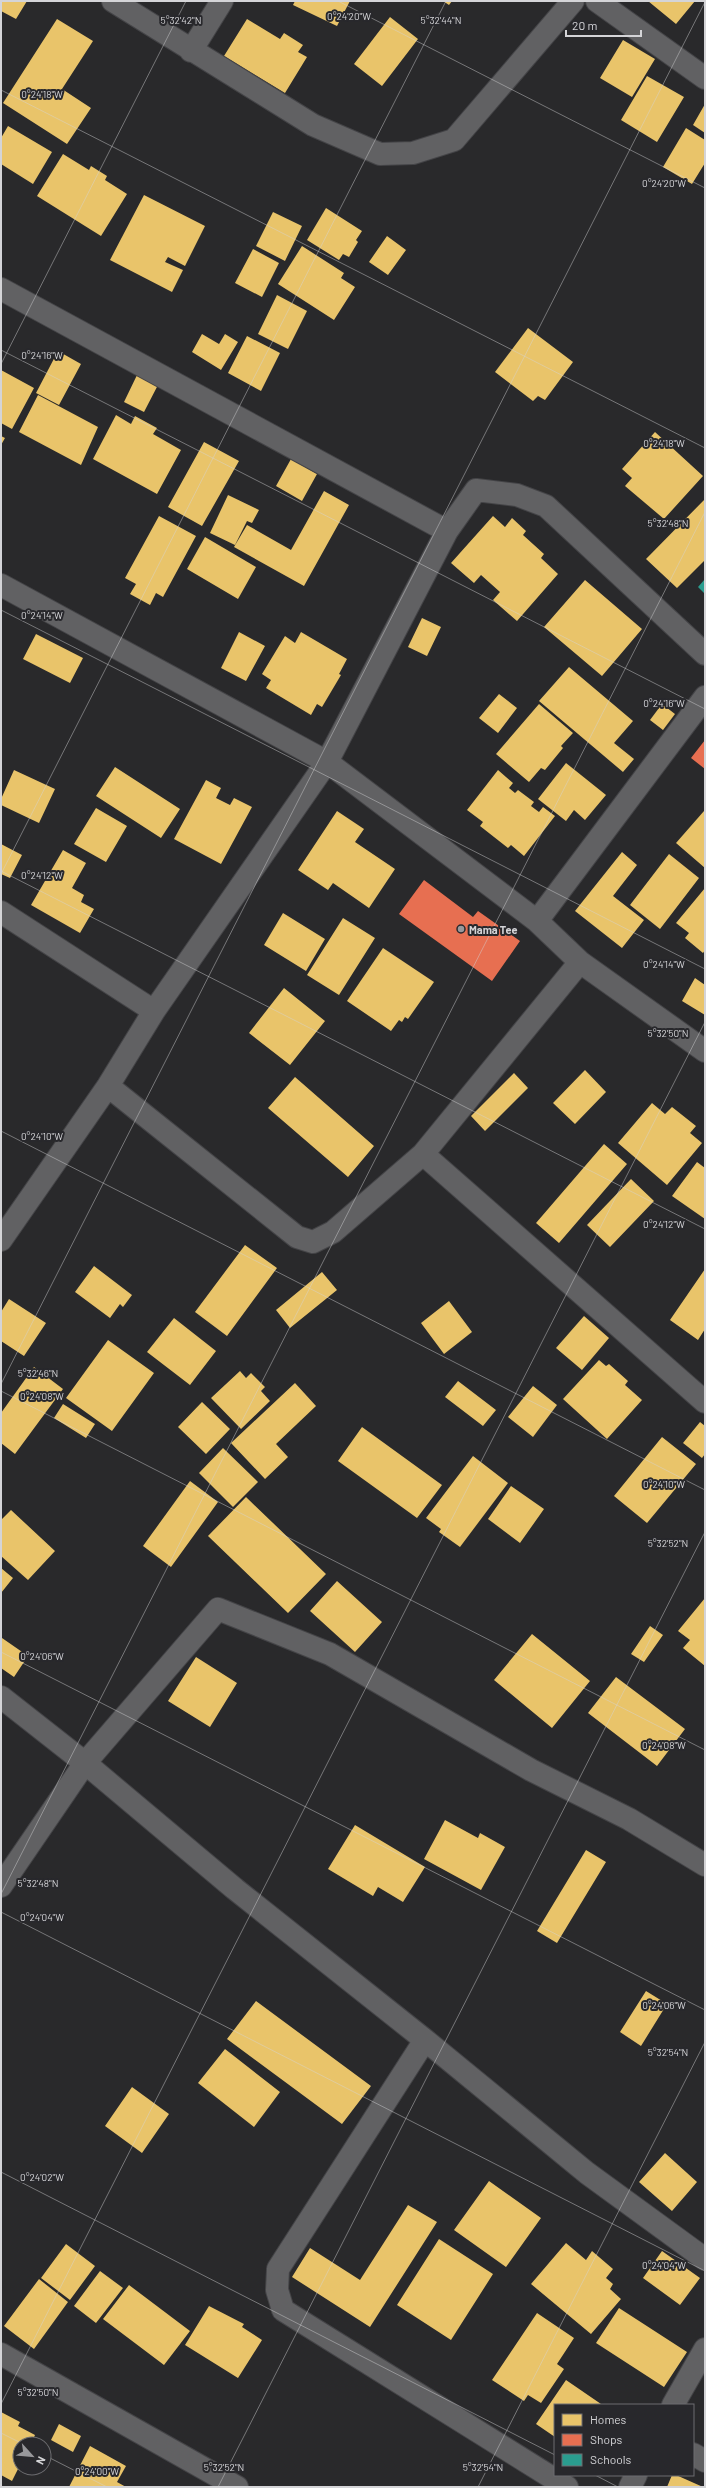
<svg xmlns="http://www.w3.org/2000/svg" width="706" height="2488" viewBox="0 0 706 2488" font-family="Barlow,sans-serif">
	<style>
		.homes { fill: #e9c46a }
		.shops { fill: #e76f51 }
		.schools { fill: #2a9d8f }
		.lines { fill: none; stroke-linecap: round; stroke-linejoin: round }
		.minor-casing { stroke: #444447; stroke-width: 24 }
		.minor { stroke: #616163; stroke-width: 22 }
		.ticks { fill: none; stroke: #d4d4d7; stroke-width: 1; stroke-opacity: 0.45 }
		.poi-dot { fill: #98989b; stroke: #28282c; stroke-width: 1.5 }
		.labels { text-anchor: middle; dominant-baseline: central; stroke-width: 4; stroke-linejoin: round; paint-order: stroke }
		.poi-label { font-size: 11px; font-weight: bold; fill: #d4d4d7; stroke: #28282c; text-anchor: start }
		.ticks-label { font-size: 10px; text-anchor: middle; fill: #d4d4d7; stroke: #28282c; stroke-width: 4; stroke-linejoin: round; paint-order: stroke }
	</style>
	<rect width="100%" height="100%" fill="#29292b"/>
	<!-- homes -->
	<path class="homes" d="M 1,1 L 27,1 L 16,19 L 1,11 Z
		M 295,1 L 350,1 L 337,26 L 293,5 Z
		M 443,1 L 452,1 L 449,5 Z
		M 648,1 L 695,1 L 676,24 Z
		M 390,17 L 418,39 L 382,86 L 354,64 Z
		M 57,19 L 93,41 L 62,89 L 91,108 L 67,144 L 3,103 Z
		M 247,19 L 280,39 L 284,33 L 303,45 L 298,52 L 307,57 L 285,93 L 224,56 Z
		M 623,40 L 655,59 L 632,97 L 600,78 Z
		M 647,76 L 684,97 L 657,142 L 621,120 Z
		M 705,104 L 705,133 L 693,125 Z
		M 8,126 L 52,152 L 33,184 L 1,164 L 1,138 Z
		M 686,128 L 705,140 L 705,163 L 692,184 L 663,167 Z
		M 63,154 L 89,170 L 91,166 L 107,176 L 105,180 L 127,194 L 101,236 L 37,196 Z
		M 144,195 L 205,226 L 185,266 L 168,257 L 165,262 L 183,270 L 172,292 L 110,260 Z
		M 326,208 L 362,231 L 356,240 L 358,242 L 349,257 L 343,254 L 339,260 L 307,240 Z
		M 273,212 L 302,226 L 285,261 L 256,246 Z
		M 387,236 L 406,250 L 388,275 L 369,262 Z
		M 302,246 L 344,273 L 341,278 L 355,287 L 334,320 L 278,284 Z
		M 253,249 L 279,263 L 262,297 L 235,283 Z
		M 277,295 L 307,311 L 288,349 L 258,334 Z
		M 528,328 L 573,362 L 545,400 L 538,396 L 533,401 L 495,372 Z
		M 202,334 L 219,344 L 225,334 L 238,342 L 221,370 L 192,352 Z
		M 247,336 L 280,353 L 261,391 L 228,373 Z
		M 58,351 L 81,364 L 59,405 L 36,393 Z
		M 1,370 L 34,388 L 12,429 L 1,423 Z
		M 138,373 L 159,383 L 144,412 L 124,402 Z
		M 38,395 L 98,427 L 81,465 L 19,432 Z
		M 116,415 L 131,424 L 135,416 L 157,428 L 153,434 L 181,450 L 157,494 L 93,459 Z
		M 655,432 L 703,476 L 664,519 L 625,486 L 632,478 L 622,469 Z
		M 1,436 L 5,438 L 1,445 Z
		M 204,442 L 239,461 L 202,526 L 168,507 Z
		M 291,459 L 317,474 L 302,501 L 276,486 Z
		M 324,491 L 349,505 L 304,586 L 234,547 L 247,525 L 291,550 Z
		M 228,495 L 259,510 L 252,523 L 247,521 L 235,545 L 210,533 Z
		M 705,499 L 705,560 L 677,588 L 646,559 Z
		M 159,516 L 196,536 L 163,597 L 156,593 L 150,605 L 130,594 L 136,584 L 125,578 Z
		M 493,516 L 505,527 L 512,518 L 526,531 L 523,535 L 544,554 L 541,558 L 558,574 L 517,621 L 493,600 L 500,592 L 481,575 L 474,583 L 451,563 Z
		M 205,537 L 256,567 L 238,599 L 187,569 Z
		M 585,580 L 642,629 L 602,676 L 544,627 Z
		M 422,618 L 441,627 L 427,656 L 408,647 Z
		M 239,632 L 265,646 L 246,681 L 221,668 Z
		M 301,632 L 347,659 L 339,674 L 341,675 L 322,707 L 317,704 L 311,715 L 266,688 L 271,680 L 262,674 L 285,636 L 295,643 Z
		M 36,634 L 83,658 L 70,683 L 23,659 Z
		M 569,667 L 633,721 L 614,743 L 634,759 L 623,772 L 539,701 Z
		M 499,694 L 517,708 L 498,733 L 479,718 Z
		M 539,704 L 573,733 L 561,746 L 563,748 L 545,770 L 541,768 L 529,782 L 496,754 Z
		M 662,704 L 675,714 L 663,730 L 650,720 Z
		M 566,763 L 606,795 L 585,820 L 574,810 L 566,821 L 538,799 Z
		M 115,767 L 180,809 L 161,838 L 96,796 Z
		M 14,770 L 55,789 L 39,823 L 1,805 L 1,799 Z
		M 498,770 L 513,783 L 509,788 L 515,793 L 518,790 L 534,802 L 531,806 L 539,812 L 543,807 L 555,816 L 524,856 L 511,845 L 508,848 L 480,826 L 483,822 L 467,810 Z
		M 206,780 L 221,788 L 216,798 L 230,805 L 234,798 L 252,807 L 221,864 L 174,839 Z
		M 96,808 L 127,826 L 106,862 L 74,844 Z
		M 337,811 L 364,829 L 355,842 L 395,869 L 369,908 L 333,883 L 328,890 L 298,870 Z
		M 704,811 L 705,812 L 705,868 L 676,843 Z
		M 1,844 L 22,855 L 10,878 L 1,874 Z
		M 63,850 L 86,863 L 72,888 L 84,895 L 81,902 L 94,909 L 80,933 L 31,905 Z
		M 622,852 L 637,865 L 613,896 L 644,920 L 622,948 L 575,911 Z
		M 669,854 L 699,878 L 660,929 L 630,905 Z
		M 705,888 L 705,950 L 703,953 L 685,938 L 689,933 L 676,923 Z
		M 283,913 L 325,939 L 306,971 L 264,945 Z
		M 343,918 L 375,938 L 339,995 L 307,975 Z
		M 383,948 L 434,982 L 408,1019 L 405,1017 L 402,1022 L 399,1020 L 391,1031 L 347,1001 Z
		M 695,978 L 705,985 L 705,1015 L 682,1001 Z
		M 284,988 L 325,1021 L 290,1065 L 249,1033 Z
		M 585,1070 L 606,1092 L 575,1124 L 553,1103 Z
		M 514,1073 L 528,1088 L 485,1131 L 471,1116 Z
		M 295,1077 L 374,1146 L 348,1177 L 268,1108 Z
		M 652,1103 L 665,1114 L 672,1107 L 696,1126 L 690,1133 L 702,1143 L 667,1185 L 618,1143 Z
		M 604,1144 L 627,1164 L 559,1243 L 536,1223 Z
		M 697,1162 L 705,1168 L 705,1219 L 672,1196 Z
		M 631,1179 L 654,1201 L 610,1247 L 587,1225 Z
		M 245,1245 L 277,1268 L 227,1336 L 195,1312 Z
		M 94,1266 L 132,1295 L 123,1307 L 120,1304 L 110,1318 L 75,1292 Z
		M 705,1269 L 705,1329 L 698,1340 L 670,1320 Z
		M 322,1272 L 337,1290 L 290,1328 L 276,1310 Z
		M 9,1299 L 46,1323 L 24,1356 L 1,1341 L 1,1312 Z
		M 449,1301 L 472,1332 L 444,1354 L 421,1323 Z
		M 584,1316 L 609,1338 L 582,1370 L 556,1348 Z
		M 174,1318 L 216,1351 L 190,1385 L 147,1352 Z
		M 108,1340 L 154,1373 L 112,1431 L 66,1398 Z
		M 599,1360 L 606,1366 L 609,1364 L 628,1381 L 625,1385 L 642,1400 L 607,1439 L 563,1399 Z
		M 34,1367 L 63,1389 L 15,1454 L 1,1443 L 1,1413 Z
		M 240,1371 L 246,1378 L 251,1373 L 265,1387 L 261,1391 L 270,1401 L 241,1429 L 211,1398 Z
		M 458,1381 L 496,1410 L 483,1426 L 445,1397 Z
		M 295,1383 L 316,1406 L 276,1444 L 288,1457 L 265,1479 L 231,1443 Z
		M 533,1386 L 557,1405 L 533,1437 L 508,1417 Z
		M 202,1402 L 230,1429 L 206,1454 L 178,1427 Z
		M 63,1404 L 95,1424 L 86,1438 L 54,1418 Z
		M 700,1422 L 705,1426 L 705,1454 L 702,1458 L 683,1443 Z
		M 362,1427 L 442,1485 L 417,1518 L 338,1461 Z
		M 662,1437 L 696,1464 L 647,1523 L 614,1496 Z
		M 223,1448 L 258,1482 L 233,1507 L 199,1473 Z
		M 473,1456 L 508,1483 L 460,1547 L 439,1532 L 441,1529 L 426,1518 Z
		M 190,1481 L 218,1502 L 171,1567 L 143,1546 Z
		M 511,1486 L 544,1509 L 520,1543 L 488,1519 Z
		M 246,1497 L 326,1574 L 288,1613 L 208,1536 Z
		M 11,1510 L 55,1551 L 28,1580 L 1,1556 L 1,1520 Z
		M 1,1568 L 13,1578 L 1,1593 Z
		M 337,1581 L 382,1622 L 355,1652 L 310,1611 Z
		M 705,1598 L 705,1666 L 683,1648 L 690,1640 L 678,1631 Z
		M 650,1626 L 663,1635 L 644,1662 L 631,1654 Z
		M 532,1634 L 590,1681 L 552,1728 L 494,1680 Z
		M 2,1638 L 28,1656 L 14,1677 L 1,1668 Z
		M 196,1657 L 237,1683 L 210,1727 L 168,1701 Z
		M 616,1677 L 685,1729 L 657,1766 L 588,1713 Z
		M 445,1820 L 478,1838 L 480,1833 L 505,1847 L 481,1890 L 424,1859 Z
		M 355,1825 L 425,1867 L 403,1902 L 378,1887 L 373,1896 L 328,1869 Z
		M 586,1850 L 606,1862 L 557,1943 L 537,1931 Z
		M 646,1991 L 667,2004 L 641,2046 L 620,2032 Z
		M 256,2001 L 371,2086 L 342,2124 L 227,2039 Z
		M 225,2049 L 280,2092 L 254,2127 L 198,2083 Z
		M 132,2087 L 169,2114 L 142,2153 L 105,2126 Z
		M 665,2153 L 697,2182 L 672,2211 L 639,2182 Z
		M 489,2181 L 541,2218 L 506,2267 L 454,2230 Z
		M 408,2205 L 437,2222 L 370,2327 L 292,2277 L 310,2248 L 360,2280 Z
		M 439,2239 L 493,2274 L 451,2340 L 397,2305 Z
		M 566,2243 L 586,2260 L 592,2251 L 613,2269 L 606,2278 L 613,2284 L 610,2289 L 621,2299 L 591,2334 L 531,2284 Z
		M 66,2244 L 95,2266 L 70,2300 L 41,2278 Z
		M 662,2251 L 700,2278 L 680,2305 L 643,2278 Z
		M 100,2271 L 123,2288 L 96,2323 L 74,2306 Z
		M 39,2279 L 68,2302 L 34,2349 L 4,2326 Z
		M 129,2285 L 190,2331 L 164,2365 L 103,2319 Z
		M 209,2306 L 244,2324 L 242,2327 L 262,2340 L 238,2378 L 185,2345 Z
		M 619,2308 L 687,2352 L 664,2387 L 596,2343 Z
		M 537,2313 L 574,2338 L 557,2364 L 564,2369 L 541,2403 L 528,2395 L 524,2401 L 492,2380 Z
		M 566,2380 L 601,2404 L 555,2405 L 555,2437 L 536,2424 Z
		M 1,2412 L 20,2422 L 18,2426 L 35,2435 L 31,2444 L 20,2444 L 20,2465 L 12,2481 L 1,2475 Z
		M 59,2424 L 81,2436 L 73,2452 L 51,2440 Z
		M 90,2446 L 126,2466 L 117,2482 L 126,2487 L 69,2487 Z
		M 672,2475 L 676,2475 L 703,2487 L 667,2487 Z"/>
	<!-- shops -->
	<path class="shops" d="M 705,740 L 705,769 L 691,758 Z
		M 424,880 L 473,917 L 478,911 L 520,941 L 492,981 L 399,914 Z"/>
	<!-- schools -->
	<path class="schools" d="M 705,579 L 705,594 L 698,587 Z"/>
	<g class="lines">
		<defs>
			<path id="minor" d="M 113,1 L 313,125 L 380,154 L 413,153 L 454,140 L 573,1
				M 597,1 L 705,78
				M 191,51 L 222,1
				M 1,289 L 447,531 L 476,490 L 517,495 L 546,506 L 705,654
				M 1,585 L 327,762 L 537,921 L 580,962 L 705,1051
				M 1,912 L 154,1011
				M 537,921 L 705,697
				M 108,1086 L 297,1237 L 313,1242 L 333,1232 L 423,1154 L 580,962
				M 423,1154 L 705,1402
				M 1,1240 L 108,1086 L 154,1011 L 327,762 L 447,531
				M 1,1697 L 85,1763 L 235,1889 L 425,2040 L 587,2173 L 705,2259
				M 1,1886 L 85,1763 L 218,1609 L 330,1654 L 531,1770 L 629,1819 L 705,1865
				M 425,2040 L 278,2269 L 277,2290 L 283,2310 L 567,2487
				M 1,2354 L 237,2487
				M 673,2405 L 705,2349
				M 693,2454 L 705,2461
				M 630,2487 L 636,2475"/>
		</defs>
		<!-- minor casing -->
		<use href="#minor" class="minor-casing"/>
		<!-- minor -->
		<use href="#minor" class="minor"/>
	</g>
	<!-- ticks -->
	<path class="ticks" d="M 338,1 L 705,188M 1,90 L 705,448M 1,350 L 705,709M 1,364 L 186,1M 1,610 L 705,969M 1,871 L 705,1229M 1,874 L 446,1M 1,1131 L 705,1490M 1,1384 L 705,2M 1,1391 L 705,1750M 1,1652 L 705,2010M 1,1894 L 705,512M 1,1912 L 705,2271M 1,2172 L 555,2455M 1,2404 L 705,1022M 1,2433 L 23,2444M 44,2455 L 107,2487M 595,2475 L 618,2487M 218,2487 L 705,1532M 478,2487 L 705,2042"/>
	<!-- markers -->
	<circle class="poi-dot" cx="461" cy="929" r="4"/>
	<g class="labels">
		<!-- poi labels -->
		<g class="poi-label">
			<text x="469" y="929">Mama Tee</text>
		</g>
	</g>
	<g class="ticks-label">
		<text x="349" y="20">0°24'20"W</text>
		<text x="181" y="24">5°32'42"N</text>
		<text x="441" y="24">5°32'44"N</text>
		<text x="42" y="98">0°24'18"W</text>
		<text x="664" y="187">0°24'20"W</text>
		<text x="42" y="359">0°24'16"W</text>
		<text x="664" y="447">0°24'18"W</text>
		<text x="668" y="527">5°32'48"N</text>
		<text x="42" y="619">0°24'14"W</text>
		<text x="664" y="707">0°24'16"W</text>
		<text x="42" y="879">0°24'12"W</text>
		<text x="664" y="968">0°24'14"W</text>
		<text x="668" y="1037">5°32'50"N</text>
		<text x="42" y="1140">0°24'10"W</text>
		<text x="664" y="1228">0°24'12"W</text>
		<text x="38" y="1377">5°32'46"N</text>
		<text x="42" y="1400">0°24'08"W</text>
		<text x="664" y="1488">0°24'10"W</text>
		<text x="668" y="1547">5°32'52"N</text>
		<text x="42" y="1660">0°24'06"W</text>
		<text x="664" y="1749">0°24'08"W</text>
		<text x="38" y="1887">5°32'48"N</text>
		<text x="42" y="1921">0°24'04"W</text>
		<text x="664" y="2009">0°24'06"W</text>
		<text x="668" y="2056">5°32'54"N</text>
		<text x="42" y="2181">0°24'02"W</text>
		<text x="664" y="2269">0°24'04"W</text>
		<text x="38" y="2396">5°32'50"N</text>
		<text x="224" y="2471">5°32'52"N</text>
		<text x="483" y="2471">5°32'54"N</text>
		<text x="97" y="2475">0°24'00"W</text>
	</g>
	<!-- border -->
	<rect width="706" height="2488" fill="none" stroke="#d4d4d7" stroke-width="4"/>
	<!-- legend -->
	<rect x="554" y="2404" width="140" height="72" fill="#28282c" stroke="#6d6d70"/>
	<rect x="562" y="2414" width="20" height="12" fill="#e9c46a" stroke="#6d6d70"/>
	<text x="590" y="2424" font-size="12" fill="#d4d4d7">Homes</text>
	<rect x="562" y="2434" width="20" height="12" fill="#e76f51" stroke="#6d6d70"/>
	<text x="590" y="2444" font-size="12" fill="#d4d4d7">Shops</text>
	<rect x="562" y="2454" width="20" height="12" fill="#2a9d8f" stroke="#6d6d70"/>
	<text x="590" y="2464" font-size="12" fill="#d4d4d7">Schools</text>
	<!-- north arrow -->
	<g transform="translate(32 2456) rotate(117)"><circle r="19" fill="#28282c" stroke="#6d6d70"/>
	<path d="M0-3L7 15L0 10L-7 15Z" fill="#98989b"/>
	<text y="-6" font-size="11" font-weight="bold" text-anchor="middle" fill="#d4d4d7">N</text>
	</g>
	<!-- scale -->
	<path d="M566 30v6h75v-6" fill="none" stroke="#d4d4d7" stroke-width="2"/>
	<text x="572" y="30" font-size="12" fill="#d4d4d7" stroke="#28282c" stroke-width="3" paint-order="stroke">20 m</text>
</svg>
